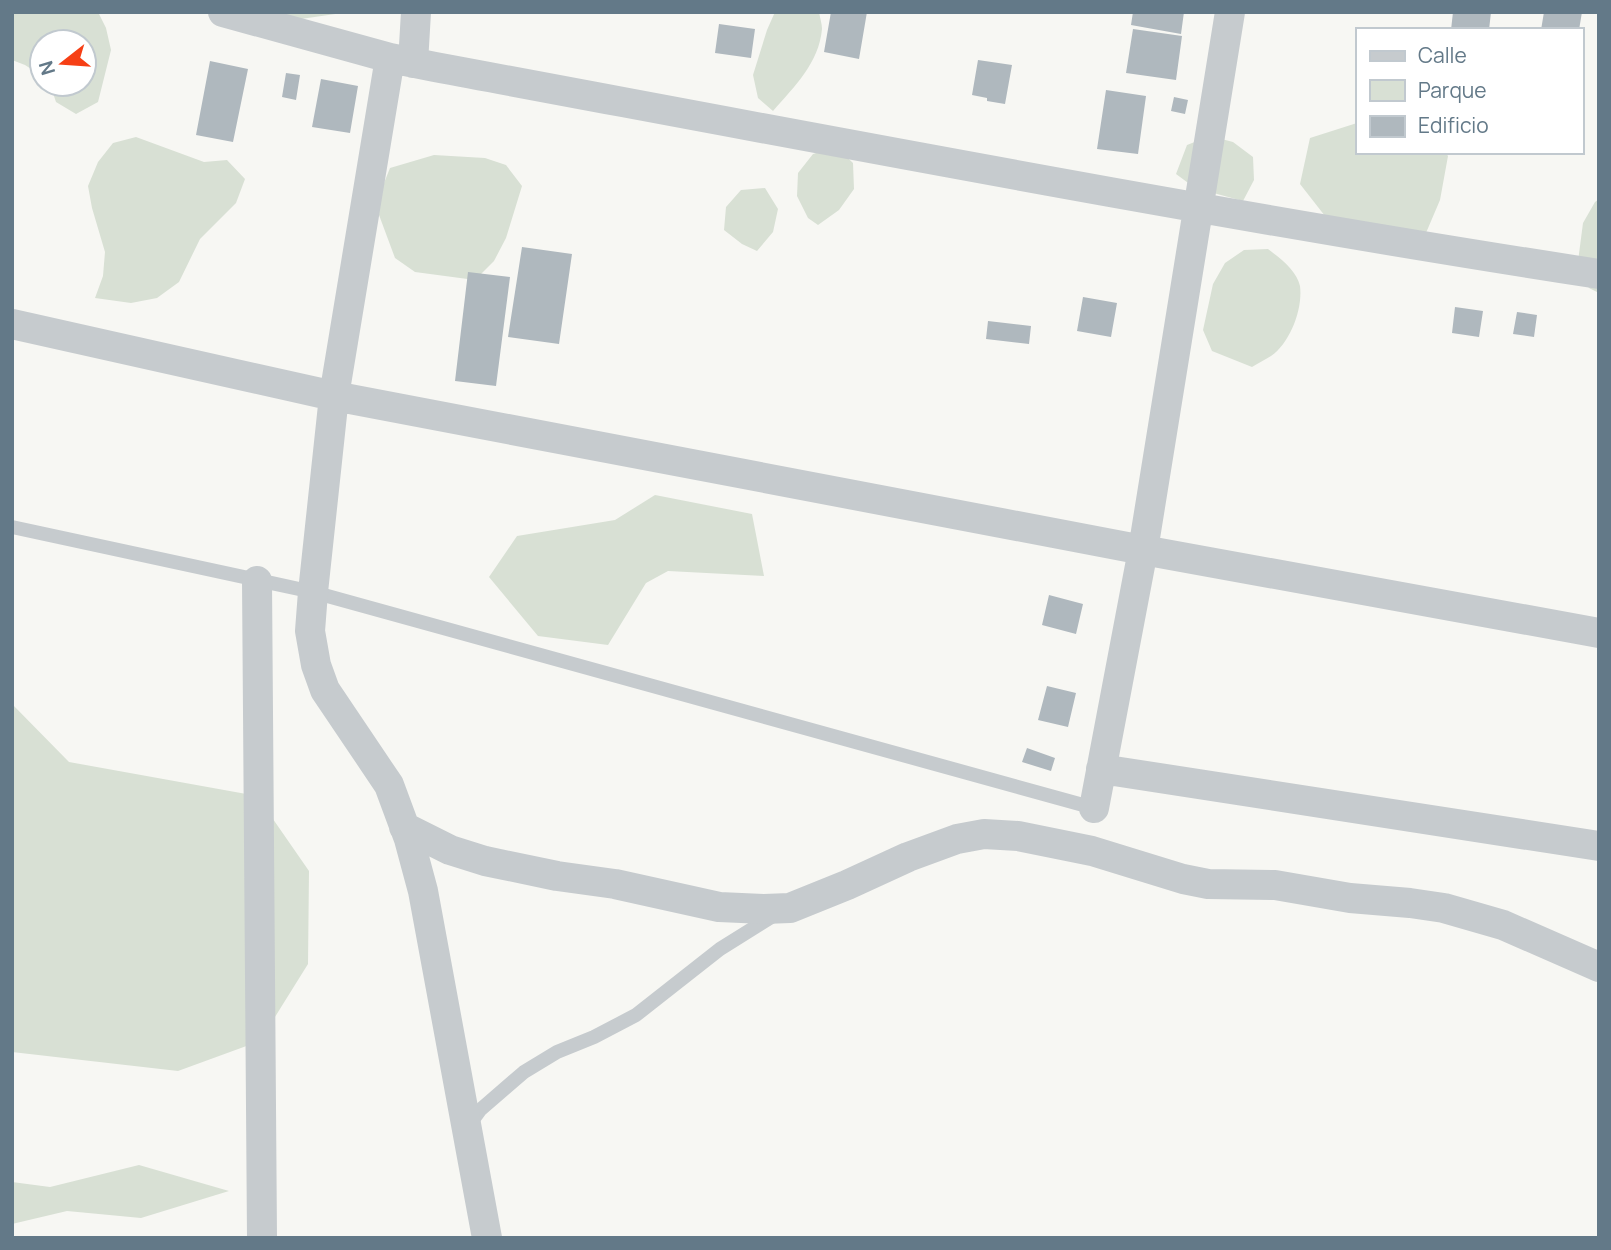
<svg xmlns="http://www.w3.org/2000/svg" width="1611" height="1250" viewBox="0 0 1611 1250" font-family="Manrope,sans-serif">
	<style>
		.green { fill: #d8e0d4 }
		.building { fill: #afb8be }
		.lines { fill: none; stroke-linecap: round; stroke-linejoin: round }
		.lane { stroke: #c6cbce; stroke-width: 14 }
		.street { stroke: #c6cbce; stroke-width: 30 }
	</style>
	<rect width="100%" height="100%" fill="#f7f7f3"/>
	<!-- green -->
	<path class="green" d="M 12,12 L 98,12 L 106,28 L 111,50 L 98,102 L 76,114 L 56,102 L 50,84 L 84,84 L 84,42 L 42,42 L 42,76 L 25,65 L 12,60 Z
		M 278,12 L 349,12 L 294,20 Z
		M 775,12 L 819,12 C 820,18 822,24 822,29 C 819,63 794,87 773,111 L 758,98 L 753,75 L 767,30 Z
		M 1357,123 L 1357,152 L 1445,152 L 1448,156 L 1440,200 L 1420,247 L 1332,225 L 1300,184 L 1310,138 Z
		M 1210,136 L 1233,142 L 1253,157 L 1254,180 L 1243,201 L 1195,188 L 1176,174 L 1187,145 Z
		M 136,137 L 204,162 L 227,160 L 245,179 L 236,203 L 200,239 L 179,282 L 157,298 L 131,303 L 95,298 L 103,276 L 105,252 L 92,208 L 88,186 L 98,162 L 113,143 Z
		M 836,147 L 853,163 L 854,189 L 839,210 L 818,225 L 808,218 L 797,196 L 798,173 L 813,154 Z
		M 434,155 L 485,158 L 506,165 L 522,186 L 506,238 L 494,261 L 475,280 L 415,272 L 395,258 L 379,215 L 380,193 L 390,168 Z
		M 765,188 L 778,209 L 773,232 L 757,251 L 742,244 L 724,230 L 726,207 L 741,190 Z
		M 1599,199 L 1599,293 L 1589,288 L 1577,269 L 1583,223 L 1595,202 Z
		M 1268,249 C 1280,258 1297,271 1300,286 C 1303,309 1290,343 1271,356 C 1265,360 1258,363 1252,367 L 1212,351 L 1203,330 L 1213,284 L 1225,263 L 1244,250 Z
		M 655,495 L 752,514 L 764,576 L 668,571 L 646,583 L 608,645 L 538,636 L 489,577 L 517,536 L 615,520 Z
		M 12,704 L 69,762 L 257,796 L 309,871 L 308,964 L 260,1041 L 178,1071 L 12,1052 Z
		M 139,1165 L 229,1191 L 141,1218 L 67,1211 L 12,1224 L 12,1182 L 50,1187 Z"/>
	<!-- building -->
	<path class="building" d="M 831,12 L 867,12 L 859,59 L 824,52 Z
		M 1133,12 L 1184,12 L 1181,34 L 1131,25 Z
		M 1453,12 L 1491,12 L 1489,30 L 1451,30 Z
		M 1544,12 L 1582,12 L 1579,30 L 1541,30 Z
		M 719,24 L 755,29 L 751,58 L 715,53 Z
		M 1133,29 L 1182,36 L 1176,80 L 1126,73 Z
		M 978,60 L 1012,65 L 1005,104 L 987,101 L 987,98 L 972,95 Z
		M 210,61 L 248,69 L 233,142 L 196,135 Z
		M 286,73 L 300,75 L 296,100 L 282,97 Z
		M 321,79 L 358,86 L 350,133 L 312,127 Z
		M 1106,90 L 1146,96 L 1138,154 L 1097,149 Z
		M 1174,97 L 1188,100 L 1185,114 L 1171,111 Z
		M 522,247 L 572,254 L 559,344 L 508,337 Z
		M 468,272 L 510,277 L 496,386 L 455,381 Z
		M 1083,297 L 1117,303 L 1111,337 L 1077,331 Z
		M 1455,307 L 1483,311 L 1479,337 L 1452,333 Z
		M 1517,312 L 1537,315 L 1534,337 L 1513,334 Z
		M 988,321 L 1031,326 L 1029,344 L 986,339 Z
		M 1049,595 L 1083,604 L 1076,634 L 1042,625 Z
		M 1047,686 L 1076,693 L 1068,727 L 1038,720 Z
		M 1027,748 L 1055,758 L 1051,771 L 1022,762 Z"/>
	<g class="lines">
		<!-- lane -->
		<path class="lane" d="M 12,527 L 313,592 L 1094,808
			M 469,1125 L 480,1110 L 524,1072 L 557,1052 L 594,1037 L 636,1015 L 720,949 L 776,914"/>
		<!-- street -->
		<path class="street" d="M 223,12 L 390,58 L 435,67 C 822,139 1209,214 1599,274
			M 390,58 L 334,396 L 313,592 L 310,631 L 316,665 L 325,690 L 389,785 L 409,839 L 423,891 L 487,1238
			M 413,63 L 416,12
			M 12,324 L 334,396 L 1143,550 L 1599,633
			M 257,581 L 262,1238
			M 1101,769 L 1599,846
			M 1094,808 L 1143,550 L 1230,12
			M 404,827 L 450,850 L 485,861 L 557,876 L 615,884 L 719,907 L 764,909 L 790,908 L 847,885 L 908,857 L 957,839 L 984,834 L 1018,836 L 1092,851 L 1183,879 L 1208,884 L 1275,885 L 1350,898 L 1410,903 L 1444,908 L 1503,925 L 1599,967"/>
	</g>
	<!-- border -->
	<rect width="1611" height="1250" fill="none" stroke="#637988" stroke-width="28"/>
	<!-- legend -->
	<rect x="1356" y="28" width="228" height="126" fill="#ffffff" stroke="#c1c9cf" stroke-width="2"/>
	<rect x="1370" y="51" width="35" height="10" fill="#c6cbce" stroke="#c1c9cf" stroke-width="2"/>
	<text x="1418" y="63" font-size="21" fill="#637988">Calle</text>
	<rect x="1370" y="80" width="35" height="21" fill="#d8e0d4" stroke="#c1c9cf" stroke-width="2"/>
	<text x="1418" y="98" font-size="21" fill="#637988">Parque</text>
	<rect x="1370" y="116" width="35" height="21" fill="#afb8be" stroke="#c1c9cf" stroke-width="2"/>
	<text x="1418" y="133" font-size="21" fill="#637988">Edificio</text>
	<!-- north arrow -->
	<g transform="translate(63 63) rotate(253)"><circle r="33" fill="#ffffff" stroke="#c1c9cf" stroke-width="2"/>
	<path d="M0-5L12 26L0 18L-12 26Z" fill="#f63f15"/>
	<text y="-10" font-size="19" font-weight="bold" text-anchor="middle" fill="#637988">N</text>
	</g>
</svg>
